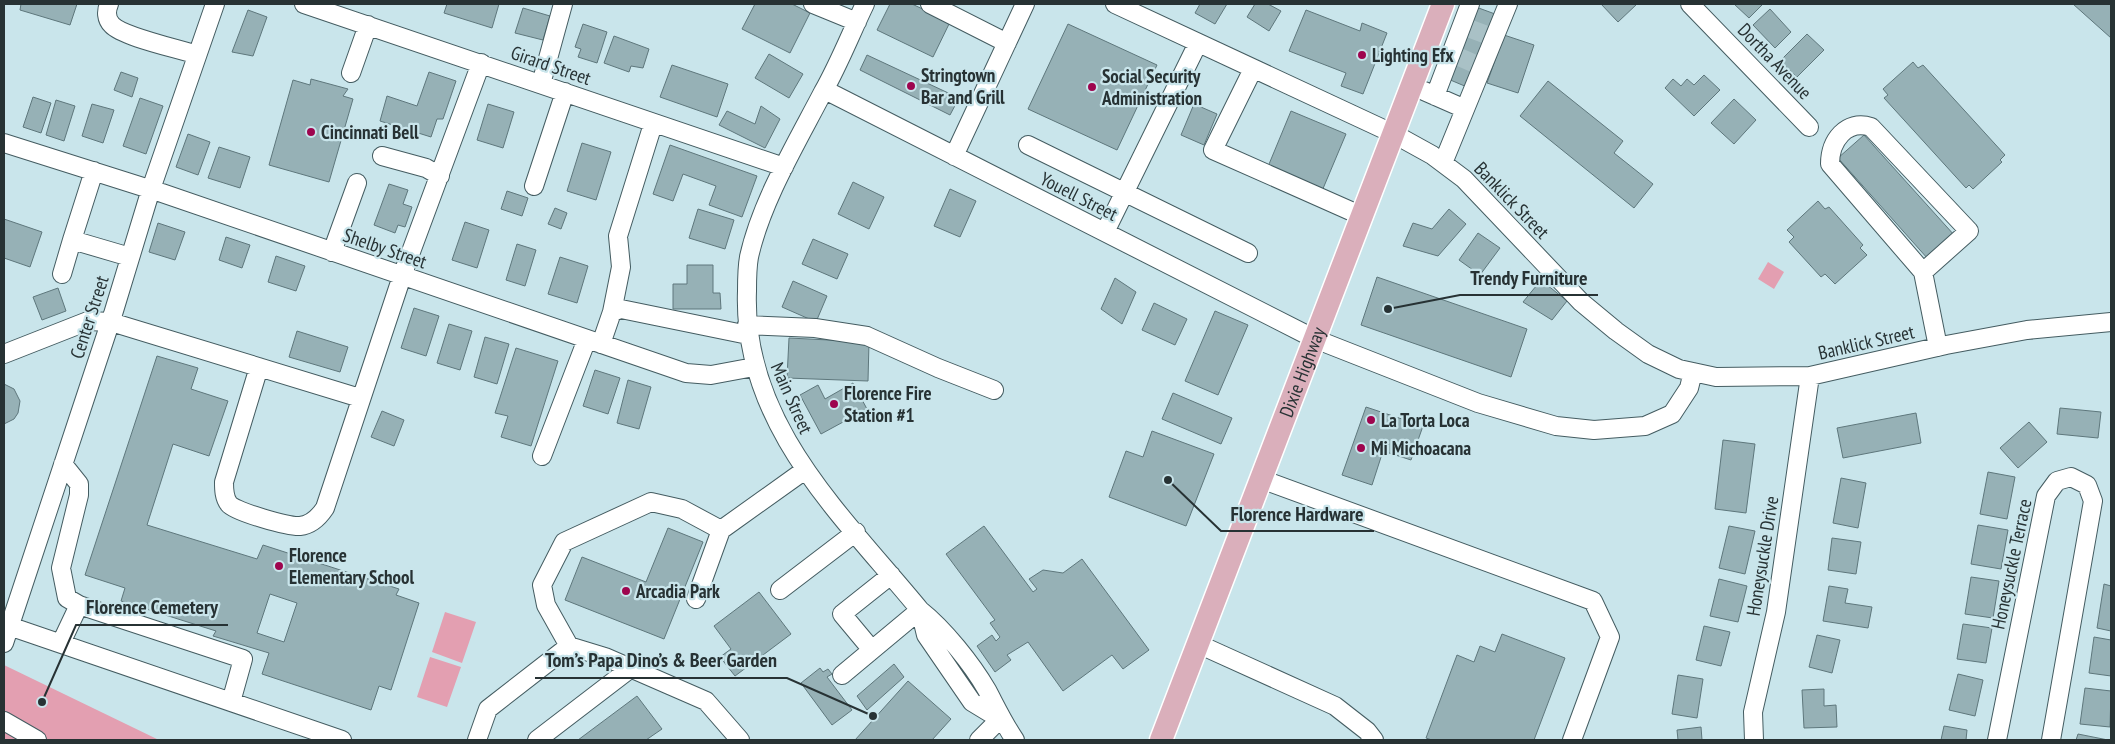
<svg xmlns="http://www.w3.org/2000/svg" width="2115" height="744" viewBox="0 0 2115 744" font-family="'PT Sans Narrow',sans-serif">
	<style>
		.green { fill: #e39fb1 }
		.building { fill: #96b1b6; stroke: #5e777c; fill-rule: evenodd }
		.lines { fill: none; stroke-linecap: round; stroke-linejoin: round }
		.minor-tunnel { stroke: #a9c1c6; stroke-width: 18; stroke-dasharray: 18 9; stroke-linecap: butt }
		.minor-casing { stroke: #445c61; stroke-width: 20 }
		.major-casing { stroke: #fff; stroke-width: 25 }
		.minor { stroke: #fff; stroke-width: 18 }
		.major { stroke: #daafbb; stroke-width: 22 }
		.poi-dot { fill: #9e054e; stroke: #c9e5eb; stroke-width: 2 }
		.labels { text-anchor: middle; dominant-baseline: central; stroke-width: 4.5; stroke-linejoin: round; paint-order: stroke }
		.poi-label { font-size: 19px; font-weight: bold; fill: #273234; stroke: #c9e5eb; text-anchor: start }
		.street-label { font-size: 19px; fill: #273234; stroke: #c9e5eb }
		.leader { fill: none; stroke: #273234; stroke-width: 2 }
		.callout-dot { fill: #273234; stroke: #c9e5eb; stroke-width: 2 }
		.callout-label { font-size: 20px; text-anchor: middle; font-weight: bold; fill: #273234; stroke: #c9e5eb; stroke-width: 4.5; stroke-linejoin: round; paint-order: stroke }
	</style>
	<rect width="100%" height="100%" fill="#c9e5eb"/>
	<!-- green -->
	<path class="green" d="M 1768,262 L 1784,272 L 1774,289 L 1758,279 Z
		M 445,612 L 476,622 L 462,663 L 432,652 Z
		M 430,657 L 461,667 L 447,707 L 417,697 Z
		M 4,665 L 159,740 L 4,740 Z"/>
	<!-- building -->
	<path class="building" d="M 21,4 L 77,4 L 70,25 L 20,10 Z
		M 447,4 L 499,4 L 492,28 L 444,13 Z
		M 755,4 L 792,4 L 810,13 L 790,53 L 742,29 Z
		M 890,4 L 912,4 L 950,22 L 933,57 L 877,30 Z
		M 1200,4 L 1227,4 L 1215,24 L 1195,13 Z
		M 1255,4 L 1268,4 L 1281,11 L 1269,31 L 1247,17 Z
		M 1601,4 L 1637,4 L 1618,22 Z
		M 1734,4 L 1763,4 L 1749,18 Z
		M 2073,4 L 2111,4 L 2111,38 Z
		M 1476,7 L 1495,14 L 1467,87 L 1448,79 Z
		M 523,8 L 550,16 L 543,40 L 515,33 Z
		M 1770,9 L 1791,32 L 1775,48 L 1753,25 Z
		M 248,10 L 267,17 L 253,56 L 232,52 Z
		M 1306,10 L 1360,31 L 1362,23 L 1387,33 L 1363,94 L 1341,86 L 1346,73 L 1289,51 Z
		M 583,24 L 607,32 L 597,63 L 578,57 L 581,49 L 575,47 Z
		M 1068,24 L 1157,65 L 1117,150 L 1028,109 Z
		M 1807,34 L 1824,50 L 1797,77 L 1780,61 Z
		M 1504,35 L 1534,45 L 1518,93 L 1487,83 Z
		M 614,36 L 649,49 L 643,68 L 631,66 L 629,72 L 604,63 Z
		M 769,54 L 803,74 L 789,98 L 755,78 Z
		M 867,55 L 959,98 L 950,115 L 860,70 Z
		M 1913,62 L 1918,68 L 1923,65 L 2005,155 L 2000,160 L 2002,162 L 1973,189 L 1969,185 L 1966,188 L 1884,98 L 1888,95 L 1883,89 Z
		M 672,65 L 728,84 L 717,117 L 660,97 Z
		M 121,72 L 138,78 L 132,97 L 114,90 Z
		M 429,72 L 456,81 L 443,119 L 437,119 L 431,137 L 380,121 L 387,96 L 417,106 Z
		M 1704,75 L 1720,90 L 1694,116 L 1665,88 L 1673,79 L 1681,86 L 1687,79 L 1694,85 Z
		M 311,79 L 348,89 L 343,96 L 353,99 L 329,182 L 269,165 L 293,80 L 310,85 Z
		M 1548,81 L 1623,141 L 1614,153 L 1653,184 L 1634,208 L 1520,116 Z
		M 33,97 L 51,103 L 41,133 L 23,127 Z
		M 140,98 L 163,106 L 146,154 L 123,146 Z
		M 1734,99 L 1756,120 L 1734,144 L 1711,123 Z
		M 56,100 L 75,106 L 64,141 L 46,135 Z
		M 92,104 L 114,110 L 103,143 L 82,136 Z
		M 488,104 L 514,112 L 503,148 L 477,140 Z
		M 1194,104 L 1217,114 L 1204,145 L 1181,135 Z
		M 761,106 L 780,119 L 765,148 L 719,125 L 727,111 L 755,124 Z
		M 1291,111 L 1346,134 L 1322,191 L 1267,169 Z
		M 188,134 L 210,142 L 198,175 L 176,167 Z
		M 1864,135 L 1955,236 L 1928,259 L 1838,158 Z
		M 582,143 L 611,152 L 596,200 L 567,191 Z
		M 670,145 L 757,176 L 742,217 L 709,205 L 716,186 L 683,174 L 673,201 L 653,194 Z
		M 219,147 L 250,157 L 240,188 L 208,178 Z
		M 853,182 L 884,197 L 869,229 L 838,214 Z
		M 389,184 L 408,190 L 403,204 L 412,207 L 405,227 L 398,225 L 395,233 L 374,225 Z
		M 950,189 L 976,201 L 960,237 L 934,226 Z
		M 507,191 L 528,198 L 522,216 L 501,209 Z
		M 1818,201 L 1825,209 L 1829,207 L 1863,245 L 1860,248 L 1867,255 L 1835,284 L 1825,274 L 1821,277 L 1789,242 L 1794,237 L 1787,230 Z
		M 555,208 L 567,213 L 561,229 L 548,224 Z
		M 698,209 L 734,220 L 725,249 L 689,238 Z
		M 1449,209 L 1466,224 L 1438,256 L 1403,246 L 1413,223 L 1432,229 Z
		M 4,219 L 42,232 L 30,267 L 4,258 Z
		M 465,222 L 489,230 L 477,268 L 452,260 Z
		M 158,223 L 185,232 L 175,260 L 149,252 Z
		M 1478,233 L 1500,248 L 1480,275 L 1459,260 Z
		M 226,237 L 250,245 L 242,268 L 219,260 Z
		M 813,239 L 848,254 L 837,279 L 802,264 Z
		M 517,244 L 536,250 L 525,286 L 506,280 Z
		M 276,256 L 305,266 L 296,291 L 268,282 Z
		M 560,257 L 588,266 L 577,303 L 548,294 Z
		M 687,265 L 713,265 L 713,293 L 720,293 L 721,309 L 673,309 L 673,284 L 687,284 Z
		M 1377,277 L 1527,329 L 1511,377 L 1361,325 Z
		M 1115,278 L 1136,292 L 1122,324 L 1101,309 Z
		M 1541,280 L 1567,301 L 1552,320 L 1523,302 Z
		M 793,281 L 827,296 L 816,322 L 782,307 Z
		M 58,288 L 66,311 L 42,320 L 33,297 Z
		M 1154,303 L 1187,319 L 1175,345 L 1142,330 Z
		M 414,308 L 439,316 L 426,356 L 401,348 Z
		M 1215,311 L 1248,325 L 1218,395 L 1185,381 Z
		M 449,324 L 472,331 L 460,370 L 437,363 Z
		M 297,331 L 348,347 L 340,372 L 289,357 Z
		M 485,337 L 509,344 L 497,384 L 474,377 Z
		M 789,338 L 869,342 L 868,381 L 787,378 Z
		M 516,348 L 558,361 L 531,446 L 501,437 L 508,416 L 495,413 Z
		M 157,356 L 198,368 L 191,389 L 228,401 L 209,456 L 173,444 L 147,525 L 257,559 L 263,545 L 399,589 L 396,595 L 419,603 L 391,690 L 379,686 L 371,710 L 262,674 L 269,653 L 213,636 L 216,631 L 121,601 L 125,588 L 85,575 ZM 270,594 L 297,603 L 284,642 L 257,633 Z
		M 595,370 L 620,378 L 608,414 L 583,406 Z
		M 628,380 L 651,387 L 639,429 L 617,423 Z
		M 853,383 L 867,409 L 821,434 L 800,395 L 818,385 L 825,399 Z
		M 4,384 L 14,389 L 20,401 L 18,413 L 14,419 L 4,424 Z
		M 1173,393 L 1232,418 L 1221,444 L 1162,419 Z
		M 1366,407 L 1423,426 L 1411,460 L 1383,451 L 1372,485 L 1342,475 Z
		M 2060,408 L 2101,412 L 2098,438 L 2057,434 Z
		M 382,411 L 404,420 L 394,446 L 371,437 Z
		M 1916,413 L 1921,443 L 1843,458 L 1837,428 Z
		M 2029,422 L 2047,442 L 2018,468 L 2000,448 Z
		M 1152,431 L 1214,454 L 1186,526 L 1109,497 L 1126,451 L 1143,457 Z
		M 1723,440 L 1755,444 L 1746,513 L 1715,509 Z
		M 1988,472 L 2015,477 L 2007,519 L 1980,514 Z
		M 1841,478 L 1866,483 L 1858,528 L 1833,523 Z
		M 1978,525 L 2008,530 L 2001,569 L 1971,564 Z
		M 984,526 L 1033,592 L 1037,589 L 1029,579 L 1043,570 L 1063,573 L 1082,559 L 1149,650 L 1123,669 L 1112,655 L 1063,691 L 1028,642 L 1007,655 L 1011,660 L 995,672 L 977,646 L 992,635 L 996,641 L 1000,637 L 990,623 L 995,620 L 946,554 Z
		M 1729,526 L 1755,531 L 1745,574 L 1719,568 Z
		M 668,528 L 703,542 L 664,639 L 565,600 L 582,557 L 646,582 Z
		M 1832,538 L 1861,542 L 1856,574 L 1828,570 Z
		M 1971,577 L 1999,581 L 1993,618 L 1965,614 Z
		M 1719,579 L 1747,586 L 1738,622 L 1710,616 Z
		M 2104,584 L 2111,586 L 2111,631 L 2097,628 Z
		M 1829,586 L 1848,589 L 1845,603 L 1872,607 L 1868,628 L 1823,621 Z
		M 759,592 L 791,634 L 735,676 L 720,657 L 731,649 L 714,626 Z
		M 1963,624 L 1992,628 L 1986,663 L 1957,659 Z
		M 1704,626 L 1730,632 L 1721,666 L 1696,660 Z
		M 1502,634 L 1565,658 L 1534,740 L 1432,740 L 1426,738 L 1457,655 L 1474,662 L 1480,646 L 1495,652 Z
		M 1817,635 L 1840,640 L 1832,673 L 1809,667 Z
		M 2094,637 L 2111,640 L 2111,676 L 2089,673 Z
		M 894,664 L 904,677 L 867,710 L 857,696 Z
		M 820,668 L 823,672 L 828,669 L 832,674 L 827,677 L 852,710 L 832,725 L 801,683 Z
		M 1958,674 L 1983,680 L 1975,716 L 1949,710 Z
		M 1678,675 L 1703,679 L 1697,718 L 1672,714 Z
		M 908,681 L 951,719 L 932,740 L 855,740 Z
		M 2085,688 L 2111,691 L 2110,727 L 2080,724 Z
		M 1824,689 L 1824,706 L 1836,705 L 1837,727 L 1804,728 L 1802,690 Z
		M 637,696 L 662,729 L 646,740 L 578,740 Z
		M 1944,726 L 1967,730 L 1966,740 L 1941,740 Z
		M 1701,727 L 1702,740 L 1678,740 L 1677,730 Z
		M 2078,734 L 2108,740 L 2076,740 Z"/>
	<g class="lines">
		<!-- minor-tunnel -->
		<path class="minor-tunnel" d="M 1468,28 L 1487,35
			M 1457,56 L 1475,64"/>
		<defs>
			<path id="minor" d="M 109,4 C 106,11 106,19 112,25 C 123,37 180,49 197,55
				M 304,4 L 784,167
				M 813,4 L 857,22
				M 865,4 C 851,33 839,64 823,92 C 797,142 761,202 749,257 C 747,268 747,280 747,291 C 742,424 842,515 920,610 C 944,629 972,664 987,690 C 996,707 1004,724 1015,740
				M 930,4 L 1007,43
				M 1115,4 L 1394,134 L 1432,155 L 1464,179 L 1581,302 L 1616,331 L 1648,354 L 1679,369 L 1716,377 L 1810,376 L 1946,345 L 2027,330 L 2111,322
				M 1690,4 L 1809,127
				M 1253,69 L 1213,150 L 1362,216
				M 351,73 L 368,25
				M 541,84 L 563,4
				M 825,90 L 1315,339 L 1478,403 L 1556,426 L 1594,430 L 1645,426 L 1672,414 L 1689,388 L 1693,372
				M 1424,91 L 1465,109
				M 1435,96 L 1470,4
				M 4,143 L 162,193 L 686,373 L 711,375 L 754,367
				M 1028,145 L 1248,253
				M 382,156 L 426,168 L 440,176
				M 954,156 L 1025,4
				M 1443,163 L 1508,4
				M 94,171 L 72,240 L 130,257
				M 534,186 L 565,92
				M 1105,232 L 1198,43
				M 332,252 L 357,183
				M 1923,272 L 1969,231 L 1871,127 C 1846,119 1830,141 1830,164 L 1923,272 L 1938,347
				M 62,274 L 72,240
				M 612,312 L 621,267 L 618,236 L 653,124
				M 747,325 L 815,328 L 867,336 L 938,368 L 994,390
				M 601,344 L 612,312 L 621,309 L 748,335
				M 4,354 L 88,321 L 111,322 L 360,398
				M 259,367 L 224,482 C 224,489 224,498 229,504 C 235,512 290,527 300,526 C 311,525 319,517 325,508 L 402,276 L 481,63
				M 542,456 L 587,339
				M 63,464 L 79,484 L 79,495 L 61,568 L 67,598 L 79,605 L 243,659 L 231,702
				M 1261,479 L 1593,601 L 1610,637 L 1572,740
				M 721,530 L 682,509 L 651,502 L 564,542 L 542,585 L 546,605 L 569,646 L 605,657 L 706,701 L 740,740
				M 721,530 L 805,470
				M 780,590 L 856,532
				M 696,599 L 721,530
				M 920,610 L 926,635 L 972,702 L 1000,719
				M 9,626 L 342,740
				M 4,643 L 113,314 L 151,189 L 215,4
				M 61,643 L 79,605
				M 1198,644 L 1335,706 L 1367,731 L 1374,740
				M 872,650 L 842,614 L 891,575
				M 842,675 L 920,610
				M 4,721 L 37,740
				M 477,740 L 488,709 L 569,646
				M 537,740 L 631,668
				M 979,740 L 1000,719
				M 1754,740 L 1753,712 L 1776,612 L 1810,376
				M 1997,740 L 2046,496 L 2057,481 L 2071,477 L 2087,485 L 2093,501 L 2051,740"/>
			<g id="major">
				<path id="s1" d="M 1161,740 L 1443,4"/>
			</g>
		</defs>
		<!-- minor casing -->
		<use href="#minor" class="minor-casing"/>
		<!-- major casing -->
		<use href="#major" class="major-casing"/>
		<!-- minor -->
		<use href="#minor" class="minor"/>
		<!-- major -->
		<use href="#major" class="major"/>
	</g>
	<!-- markers -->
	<g class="poi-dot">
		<circle cx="1362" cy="55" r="5"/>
		<circle cx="911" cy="86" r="5"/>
		<circle cx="1092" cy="87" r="5"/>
		<circle cx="311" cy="132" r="5"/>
		<circle cx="834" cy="404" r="5"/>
		<circle cx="1371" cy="420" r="5"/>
		<circle cx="1361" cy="448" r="5"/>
		<circle cx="279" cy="566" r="5"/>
		<circle cx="626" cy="591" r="5"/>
	</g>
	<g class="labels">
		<!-- poi labels -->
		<g class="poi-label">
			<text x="1372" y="55">Lighting Efx</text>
			<text x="921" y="75">Stringtown<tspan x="921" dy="22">Bar and Grill</tspan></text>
			<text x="1102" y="76">Social Security<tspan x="1102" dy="22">Administration</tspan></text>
			<text x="321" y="132">Cincinnati Bell</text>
			<text x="844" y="393">Florence Fire<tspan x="844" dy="22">Station #1</tspan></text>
			<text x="1381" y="420">La Torta Loca</text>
			<text x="1371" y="448">Mi Michoacana</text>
			<text x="289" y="555">Florence<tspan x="289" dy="22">Elementary School</tspan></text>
			<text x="636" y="591">Arcadia Park</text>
		</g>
		<!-- street labels -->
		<g class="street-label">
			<text transform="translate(1775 61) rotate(46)">Dortha Avenue</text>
			<text transform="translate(551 65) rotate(19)">Girard Street</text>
			<text transform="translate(1079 196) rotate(27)">Youell Street</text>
			<text transform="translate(1512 200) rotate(46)">Banklick Street</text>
			<text transform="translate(385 248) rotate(19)">Shelby Street</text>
			<text transform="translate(89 317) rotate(-72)">Center Street</text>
			<text transform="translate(1866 342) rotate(-13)">Banklick Street</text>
			<text stroke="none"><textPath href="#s1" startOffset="394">Dixie Highway</textPath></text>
			<text transform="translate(792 398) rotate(66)">Main Street</text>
			<text transform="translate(1762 556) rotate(-81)">Honeysuckle Drive</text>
			<text transform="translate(2011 564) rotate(-78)">Honeysuckle Terrace</text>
		</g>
	</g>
	<!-- callouts -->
	<path class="leader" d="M1388 309L1460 295H1598M1168 480L1221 531H1374M42 702L76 625H228M873 716L787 678H535"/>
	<g class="callout-dot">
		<circle cx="1388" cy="309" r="5"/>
		<circle cx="1168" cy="480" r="5"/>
		<circle cx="42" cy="702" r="5"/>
		<circle cx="873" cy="716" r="5"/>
	</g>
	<g class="callout-label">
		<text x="1529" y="285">Trendy Furniture</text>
		<text x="1297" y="521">Florence Hardware</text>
		<text x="152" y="614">Florence Cemetery</text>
		<text x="661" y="667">Tom’s Papa Dino’s &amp; Beer Garden</text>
	</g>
	<!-- border -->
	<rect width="2115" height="744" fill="none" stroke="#273234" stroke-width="10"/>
</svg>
